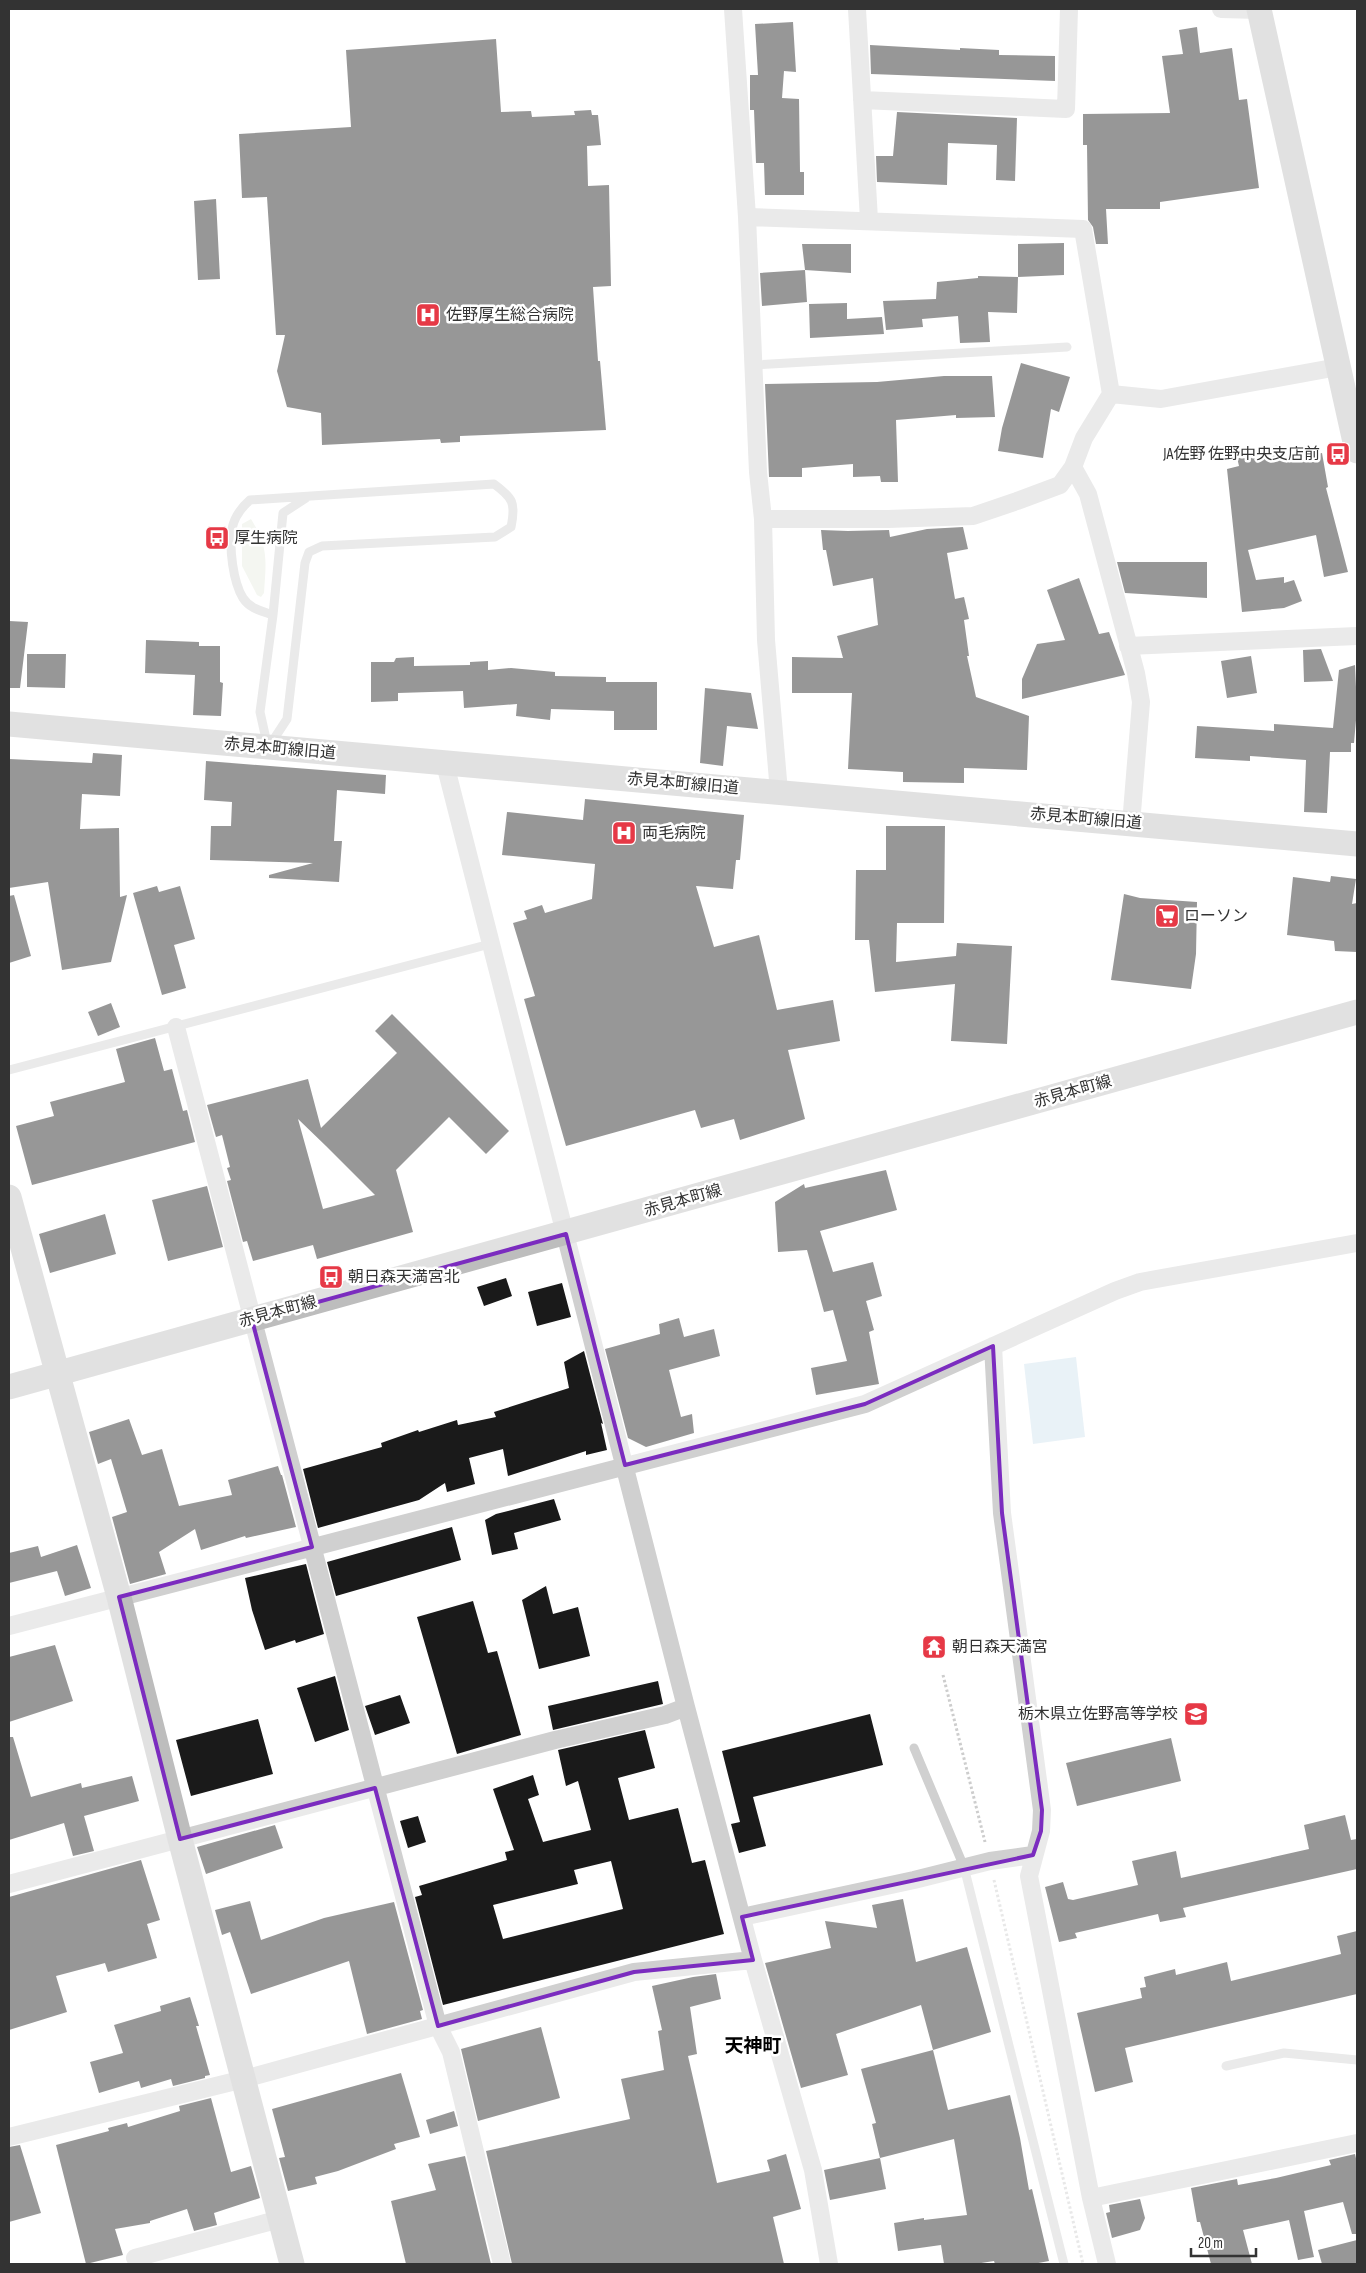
<svg xmlns="http://www.w3.org/2000/svg" width="1366" height="2273" viewBox="0 0 1366 2273" font-family="'Sofia Sans Condensed','Noto Sans JP',sans-serif">
	<style>
		.green { fill: #e6ecdf }
		.water { fill: #cfe2ee }
		.building { fill: #1a1a1a; fill-rule: evenodd }
		.lines { fill: none; stroke-linecap: round; stroke-linejoin: round }
		.path { stroke: #cdcdcd; stroke-width: 3; stroke-dasharray: 2.5 2.5; stroke-linecap: butt }
		.lane { stroke: #d0d0d0; stroke-width: 9 }
		.street { stroke: #d0d0d0; stroke-width: 18 }
		.secondary { stroke: #bdbdbd; stroke-width: 25 }
		.marked { fill: none; stroke: #7b2cbf; stroke-width: 4; stroke-linejoin: round }
		.labels { text-anchor: middle; dominant-baseline: central; stroke-width: 5; stroke-linejoin: round; paint-order: stroke }
		.poi-label { font-size: 16px; fill: #333; stroke: #fff; text-anchor: start }
		.street-label { font-size: 16px; fill: #333; stroke: #fff }
		.quarter-label { font-size: 19px; font-weight: bold; fill: #000; stroke: #fff }
	</style>
	<rect width="100%" height="100%" fill="#fff"/>
	<!-- green -->
	<path class="green" d="M 251,519 C 269,548 266,561 264,593 L 261,597 L 257,595 L 242,566 L 242,524 Z"/>
	<!-- water -->
	<path class="water" d="M 1076,1357 L 1085,1437 L 1033,1444 L 1024,1364 Z"/>
	<!-- building -->
	<path class="building" d="M 793,22 L 796,72 L 784,71 L 782,98 L 799,99 L 800,172 L 804,172 L 804,195 L 765,195 L 764,163 L 756,163 L 754,110 L 750,110 L 750,75 L 758,75 L 755,24 Z
		M 1197,27 L 1200,53 L 1232,48 L 1239,100 L 1247,99 L 1259,188 L 1160,202 L 1160,209 L 1106,209 L 1108,244 L 1096,244 L 1093,227 L 1088,220 L 1087,145 L 1083,145 L 1083,114 L 1170,113 L 1162,56 L 1183,54 L 1179,30 Z
		M 496,39 L 501,112 L 531,111 L 532,117 L 575,115 L 574,111 L 591,110 L 592,115 L 598,115 L 601,145 L 587,146 L 588,186 L 609,185 L 611,286 L 593,287 L 598,361 L 600,361 L 606,430 L 460,436 L 460,442 L 441,443 L 440,439 L 322,445 L 321,413 L 287,407 L 277,371 L 285,335 L 276,335 L 267,197 L 242,198 L 239,134 L 351,127 L 346,50 Z
		M 870,45 L 960,50 L 960,48 L 999,50 L 999,55 L 1055,56 L 1055,81 L 871,74 Z
		M 897,112 L 1017,118 L 1015,181 L 996,180 L 997,145 L 948,143 L 947,185 L 877,182 L 876,156 L 893,156 Z
		M 216,199 L 220,279 L 198,280 L 194,201 Z
		M 1064,243 L 1064,275 L 1018,277 L 1018,244 Z
		M 802,244 L 851,244 L 851,273 L 805,270 Z
		M 805,270 L 807,302 L 762,306 L 760,273 Z
		M 978,276 L 1018,277 L 1017,313 L 988,312 L 990,342 L 960,343 L 958,316 L 922,319 L 923,327 L 886,330 L 883,301 L 936,299 L 937,282 L 978,278 Z
		M 847,303 L 847,319 L 882,317 L 884,334 L 810,338 L 809,304 Z
		M 1021,363 L 1070,377 L 1059,412 L 1051,409 L 1043,458 L 998,451 L 1002,428 Z
		M 944,376 L 992,376 L 995,417 L 956,418 L 956,415 L 896,420 L 898,482 L 881,482 L 880,476 L 853,477 L 853,464 L 802,468 L 802,477 L 769,477 L 765,384 L 877,382 Z
		M 1280,445 L 1283,460 L 1322,453 L 1328,487 L 1326,488 L 1348,572 L 1324,577 L 1316,535 L 1248,550 L 1256,580 L 1284,577 L 1284,583 L 1294,580 L 1302,601 L 1284,608 L 1242,612 L 1227,469 L 1239,466 L 1236,453 Z
		M 963,527 L 968,549 L 947,553 L 955,599 L 964,597 L 969,619 L 964,620 L 969,656 L 967,656 L 976,697 L 1029,716 L 1027,770 L 964,768 L 964,783 L 903,782 L 903,772 L 848,769 L 852,693 L 792,693 L 792,657 L 843,658 L 837,636 L 878,625 L 873,578 L 833,586 L 826,550 L 823,550 L 821,530 L 848,531 L 889,530 L 890,537 L 927,529 Z
		M 1117,562 L 1207,562 L 1207,598 L 1125,593 Z
		M 1079,578 L 1099,634 L 1109,632 L 1125,675 L 1022,699 L 1022,679 L 1037,644 L 1065,640 L 1047,590 Z
		M 9,621 L 28,622 L 20,688 L 9,688 Z
		M 146,640 L 199,642 L 199,646 L 220,646 L 220,682 L 223,683 L 221,716 L 193,715 L 195,675 L 145,673 Z
		M 1321,649 L 1333,681 L 1304,682 L 1303,650 Z
		M 27,654 L 66,654 L 65,688 L 27,687 Z
		M 1251,656 L 1257,693 L 1227,698 L 1221,661 Z
		M 414,657 L 414,666 L 470,665 L 470,662 L 488,661 L 488,670 L 511,668 L 555,672 L 555,676 L 606,677 L 606,682 L 657,682 L 657,730 L 614,730 L 614,711 L 551,709 L 550,720 L 516,716 L 517,704 L 464,708 L 463,691 L 398,693 L 398,701 L 371,702 L 371,662 L 394,662 L 396,658 Z
		M 1355,665 L 1357,709 L 1354,743 L 1351,743 L 1351,752 L 1330,752 L 1327,813 L 1304,812 L 1306,760 L 1250,756 L 1250,761 L 1195,758 L 1197,726 L 1274,731 L 1274,724 L 1333,728 L 1339,670 Z
		M 705,688 L 751,693 L 758,729 L 727,726 L 723,766 L 700,763 Z
		M 93,753 L 122,755 L 120,796 L 82,794 L 80,829 L 119,828 L 120,897 L 127,895 L 111,962 L 62,970 L 48,882 L 9,888 L 9,759 L 92,763 Z
		M 206,761 L 386,775 L 385,794 L 337,790 L 334,841 L 342,841 L 339,882 L 269,878 L 269,875 L 313,863 L 210,860 L 211,826 L 231,826 L 232,802 L 204,800 Z
		M 585,799 L 744,815 L 740,860 L 736,860 L 733,889 L 696,886 L 714,947 L 759,935 L 777,1010 L 833,1000 L 840,1041 L 788,1050 L 805,1119 L 740,1140 L 734,1119 L 701,1128 L 695,1110 L 566,1146 L 524,999 L 535,996 L 513,923 L 527,919 L 524,911 L 542,905 L 545,913 L 592,899 L 595,864 L 502,855 L 507,812 L 583,820 Z
		M 886,826 L 945,826 L 944,923 L 897,923 L 896,962 L 956,956 L 957,943 L 1012,946 L 1007,1044 L 951,1041 L 955,984 L 875,992 L 869,940 L 855,940 L 856,870 L 886,870 Z
		M 1331,876 L 1356,879 L 1352,904 L 1357,903 L 1357,952 L 1335,951 L 1334,941 L 1287,935 L 1293,877 L 1330,882 Z
		M 157,886 L 159,892 L 180,886 L 195,939 L 174,945 L 186,988 L 162,995 L 133,893 Z
		M 1124,894 L 1140,898 L 1197,902 L 1196,954 L 1191,989 L 1111,980 Z
		M 14,895 L 31,956 L 9,963 L 9,896 Z
		M 111,1003 L 120,1027 L 98,1036 L 88,1012 Z
		M 392,1014 L 509,1131 L 486,1154 L 449,1117 L 396,1170 L 413,1232 L 317,1259 L 313,1245 L 253,1261 L 247,1241 L 243,1242 L 227,1181 L 231,1180 L 227,1168 L 230,1167 L 222,1135 L 216,1137 L 207,1105 L 308,1079 L 321,1128 L 397,1053 L 375,1031 ZM 298,1119 L 326,1146 L 375,1195 L 323,1209 Z
		M 155,1038 L 164,1071 L 172,1069 L 183,1111 L 187,1110 L 195,1142 L 32,1185 L 16,1126 L 54,1116 L 50,1102 L 125,1082 L 116,1049 Z
		M 886,1170 L 897,1210 L 820,1231 L 833,1272 L 873,1262 L 882,1296 L 866,1301 L 874,1330 L 869,1332 L 879,1384 L 816,1395 L 811,1368 L 847,1361 L 833,1310 L 824,1312 L 807,1250 L 778,1252 L 775,1202 L 804,1184 L 805,1188 Z
		M 207,1186 L 223,1247 L 168,1261 L 152,1200 Z
		M 105,1214 L 116,1254 L 50,1273 L 39,1234 Z
		M 506,1278 L 512,1296 L 484,1306 L 477,1287 Z
		M 562,1283 L 571,1317 L 537,1326 L 528,1292 Z
		M 679,1318 L 684,1337 L 714,1329 L 720,1356 L 669,1370 L 681,1417 L 692,1414 L 694,1433 L 646,1447 L 628,1438 L 605,1349 L 660,1334 L 659,1324 Z
		M 584,1351 L 603,1424 L 601,1423 L 607,1450 L 586,1455 L 586,1451 L 508,1476 L 503,1449 L 469,1458 L 475,1484 L 447,1492 L 445,1483 L 419,1500 L 318,1528 L 303,1469 L 382,1447 L 381,1443 L 418,1430 L 419,1432 L 457,1420 L 458,1425 L 496,1417 L 494,1412 L 569,1388 L 564,1362 Z
		M 129,1419 L 142,1455 L 162,1449 L 179,1506 L 232,1495 L 228,1480 L 278,1466 L 281,1475 L 282,1475 L 296,1527 L 246,1538 L 245,1536 L 201,1550 L 195,1529 L 159,1552 L 166,1574 L 130,1584 L 112,1517 L 127,1512 L 111,1459 L 98,1464 L 89,1432 Z
		M 554,1499 L 561,1520 L 514,1533 L 518,1549 L 492,1555 L 485,1520 L 496,1514 Z
		M 452,1527 L 461,1560 L 336,1596 L 327,1562 Z
		M 77,1545 L 91,1588 L 65,1596 L 57,1571 L 9,1583 L 9,1553 L 38,1546 L 41,1557 Z
		M 306,1564 L 324,1634 L 296,1643 L 295,1640 L 265,1650 L 252,1610 L 245,1578 Z
		M 546,1586 L 553,1614 L 578,1607 L 590,1656 L 539,1669 L 522,1600 Z
		M 473,1601 L 488,1653 L 497,1651 L 521,1735 L 457,1754 L 417,1617 Z
		M 55,1645 L 73,1701 L 9,1722 L 9,1657 Z
		M 335,1676 L 349,1730 L 315,1742 L 297,1688 Z
		M 658,1681 L 663,1704 L 553,1730 L 548,1706 Z
		M 400,1695 L 410,1723 L 375,1735 L 365,1706 Z
		M 870,1714 L 883,1765 L 753,1797 L 766,1846 L 739,1853 L 731,1824 L 740,1822 L 722,1751 Z
		M 258,1719 L 273,1774 L 191,1796 L 176,1740 Z
		M 645,1730 L 655,1768 L 618,1778 L 629,1820 L 678,1808 L 692,1863 L 705,1860 L 724,1934 L 443,2005 L 415,1897 L 422,1895 L 419,1886 L 507,1860 L 505,1852 L 514,1850 L 493,1789 L 533,1775 L 539,1795 L 528,1799 L 543,1842 L 591,1830 L 578,1781 L 566,1786 L 558,1750 ZM 611,1861 L 623,1909 L 503,1939 L 493,1905 L 578,1884 L 574,1870 Z
		M 9,1737 L 13,1737 L 31,1797 L 81,1783 L 82,1788 L 132,1776 L 139,1801 L 84,1816 L 94,1851 L 73,1856 L 64,1823 L 9,1840 Z
		M 1171,1738 L 1181,1781 L 1077,1806 L 1066,1763 Z
		M 1345,1815 L 1351,1840 L 1357,1839 L 1357,1869 L 1183,1908 L 1186,1917 L 1160,1922 L 1158,1914 L 1075,1933 L 1077,1938 L 1059,1942 L 1045,1887 L 1063,1882 L 1068,1899 L 1073,1900 L 1138,1885 L 1132,1861 L 1176,1851 L 1181,1878 L 1309,1849 L 1304,1825 Z
		M 418,1816 L 426,1842 L 408,1848 L 400,1821 Z
		M 275,1825 L 283,1848 L 206,1874 L 197,1847 Z
		M 141,1860 L 160,1920 L 147,1924 L 157,1958 L 108,1972 L 105,1963 L 56,1976 L 67,2012 L 9,2030 L 9,1897 Z
		M 903,1899 L 916,1962 L 967,1947 L 991,2032 L 933,2050 L 921,2005 L 836,2034 L 848,2075 L 801,2088 L 765,1963 L 831,1948 L 825,1921 L 877,1928 L 872,1905 Z
		M 250,1901 L 261,1940 L 324,1918 L 394,1902 L 423,2010 L 420,2011 L 422,2019 L 367,2034 L 349,1961 L 251,1994 L 230,1932 L 222,1935 L 215,1910 Z
		M 1357,1931 L 1357,1994 L 1125,2048 L 1133,2082 L 1095,2092 L 1077,2013 L 1142,1998 L 1140,1988 L 1146,1987 L 1144,1977 L 1175,1969 L 1176,1975 L 1227,1962 L 1231,1981 L 1341,1954 L 1337,1936 Z
		M 716,1974 L 721,1999 L 690,2007 L 697,2054 L 688,2056 L 717,2183 L 770,2171 L 767,2160 L 786,2154 L 801,2209 L 773,2217 L 784,2264 L 512,2264 L 486,2151 L 630,2119 L 621,2079 L 664,2070 L 658,2031 L 662,2030 L 652,1986 L 693,1977 Z
		M 190,1997 L 199,2026 L 196,2026 L 210,2075 L 205,2076 L 205,2078 L 173,2086 L 171,2079 L 141,2088 L 139,2081 L 99,2093 L 90,2062 L 123,2053 L 114,2025 L 161,2011 L 160,2006 Z
		M 541,2027 L 560,2098 L 478,2121 L 461,2049 Z
		M 933,2050 L 948,2110 L 1010,2095 L 1020,2138 L 1029,2190 L 1032,2189 L 1049,2261 L 1033,2264 L 995,2264 L 994,2261 L 975,2264 L 944,2264 L 941,2245 L 898,2251 L 894,2223 L 924,2218 L 924,2220 L 967,2215 L 954,2139 L 880,2158 L 872,2124 L 876,2123 L 861,2069 Z
		M 401,2073 L 420,2137 L 394,2144 L 396,2149 L 338,2171 L 315,2177 L 317,2184 L 288,2191 L 279,2158 L 285,2157 L 272,2109 Z
		M 211,2098 L 231,2172 L 251,2166 L 260,2198 L 214,2213 L 217,2225 L 194,2231 L 187,2209 L 150,2221 L 150,2223 L 115,2229 L 123,2255 L 86,2264 L 56,2145 L 109,2131 L 108,2128 L 127,2123 L 128,2127 L 180,2111 L 179,2106 Z
		M 454,2111 L 458,2126 L 430,2134 L 426,2120 Z
		M 20,2145 L 41,2213 L 9,2222 L 9,2147 Z
		M 1355,2154 L 1357,2163 L 1357,2234 L 1352,2234 L 1343,2202 L 1304,2211 L 1314,2257 L 1298,2260 L 1289,2220 L 1243,2230 L 1252,2264 L 1211,2264 L 1200,2222 L 1197,2222 L 1191,2188 L 1237,2179 L 1238,2185 L 1276,2178 L 1331,2165 L 1329,2160 Z
		M 465,2156 L 491,2264 L 406,2264 L 391,2201 L 436,2190 L 428,2164 Z
		M 880,2158 L 886,2189 L 830,2200 L 824,2170 Z
		M 1140,2199 L 1145,2218 L 1140,2230 L 1112,2238 L 1106,2213 L 1110,2212 L 1109,2205 Z
		M 1357,2240 L 1357,2264 L 1322,2264 L 1318,2250 Z"/>
	<g class="lines">
		<!-- path -->
		<path class="path" d="M 943,1675 L 985,1842
			M 994,1880 L 1083,2264"/>
		<!-- lane -->
		<path class="lane" d="M 754,365 L 1067,347
			M 494,484 C 513,498 516,503 511,527 L 495,537 L 322,546 L 309,552 L 305,563 L 287,719 L 268,748 L 260,712 L 273,615 C 262,611 250,609 243,598 C 233,582 229,548 232,529 C 234,518 242,507 250,500 Z
			M 273,615 L 283,513 L 306,498
			M 9,1070 L 490,944
			M 914,1748 L 964,1867 L 1064,2264
			M 1226,2066 L 1284,2053 L 1357,2060"/>
		<!-- street -->
		<path class="street" d="M 733,9 L 747,217 L 758,472 L 763,519 L 766,640 L 779,792
			M 857,9 L 869,220
			M 1221,9 L 1259,10
			M 862,100 L 1066,109 L 1069,9
			M 747,217 L 1083,229 L 1111,394 L 1084,438 L 1073,467 L 1060,485 L 1017,501 L 973,516 L 888,519 L 763,519
			M 1111,394 L 1161,399 L 1338,367
			M 1073,467 L 1088,494 L 1136,673 L 1141,702 L 1131,824
			M 1128,646 L 1357,636
			M 445,764 L 686,1707 L 753,1960 L 813,2170 L 829,2264
			M 176,1027 L 438,2026 L 451,2052 L 502,2264
			M 993,1346 L 1002,1513 L 1042,1810 L 1041,1831 L 1029,1876 L 1091,2198 L 1107,2264
			M 9,1626 L 865,1404 L 1115,1291 L 1140,1282 L 1357,1243
			M 9,1884 L 555,1740 L 665,1715 L 686,1707
			M 742,1917 L 914,1880 L 990,1861 L 1033,1855
			M 9,2137 L 244,2079 L 634,1972 L 753,1960
			M 1091,2198 L 1357,2143
			M 135,2258 L 280,2219"/>
		<!-- secondary -->
		<path class="secondary" d="M 1259,9 L 1357,451
			M 9,724 L 1357,844
			M 9,1197 L 119,1597 L 180,1839 L 292,2264
			M 9,1387 L 1357,1012"/>
	</g>
	<!-- marked area -->
	<path d="M0 0H1366V2273H0ZM 566,1234 L 625,1465 L 865,1404 L 993,1346 L 1002,1513 L 1042,1810 L 1041,1831 L 1033,1855 L 742,1917 L 753,1960 L 634,1972 L 438,2026 L 375,1788 L 180,1839 L 119,1597 L 312,1547 L 252,1320 Z" fill="#fff" fill-opacity=".55" fill-rule="evenodd"/>
	<path class="marked" d="M 566,1234 L 625,1465 L 865,1404 L 993,1346 L 1002,1513 L 1042,1810 L 1041,1831 L 1033,1855 L 742,1917 L 753,1960 L 634,1972 L 438,2026 L 375,1788 L 180,1839 L 119,1597 L 312,1547 L 252,1320 Z"/>
	<!-- icons -->
	<defs>
		<symbol id="hospital-square" viewBox="-11 -11 22 22"><rect x="-9" y="-9" width="18" height="18" rx="4" fill="#e63946" stroke="#fff"/><path d="M-5-5h3v3.5h4V-5h3V5h-3V1.5h-4V5h-3Z" fill="#fff"/></symbol>
		<symbol id="bus-square" viewBox="-11 -11 22 22"><rect x="-9" y="-9" width="18" height="18" rx="4" fill="#e63946" stroke="#fff"/><path d="M-5-6H5V4H4V6H2V4H-2V6H-4V4H-5ZM-3.5-4V0h7V-4ZM-3.5 1.2v1.5H-2V1.2ZM2 1.2v1.5H3.5V1.2Z" fill="#fff"/></symbol>
		<symbol id="supermarket-square" viewBox="-11 -11 22 22"><rect x="-9" y="-9" width="18" height="18" rx="4" fill="#e63946" stroke="#fff"/><path d="M-6-5.5h2.5l.6 2H6L4.5 2H-2.5L-4.4-4H-6ZM-1.5 3.2a1.3 1.3 0 1 0 .1 0ZM3 3.2a1.3 1.3 0 1 0 .1 0Z" fill="#fff"/></symbol>
		<symbol id="temple-square" viewBox="-11 -11 22 22"><rect x="-9" y="-9" width="18" height="18" rx="4" fill="#e63946" stroke="#fff"/><path d="M0-6L5-2H3V0L6.5 2.5H4V6H1.5V3h-3V6H-4V2.5H-6.5L-3 0V-2H-5Z" fill="#fff"/></symbol>
		<symbol id="school-square" viewBox="-11 -11 22 22"><rect x="-9" y="-9" width="18" height="18" rx="4" fill="#e63946" stroke="#fff"/><path d="M0-5L7-2L0 1L-7-2ZM-4 1L0 2.5L4 1V4Q0 6-4 4Z" fill="#fff"/></symbol>
	</defs>
	<g fill-rule="evenodd">
		<use href="#hospital-square" x="414" y="301" width="28" height="28"/>
		<use href="#bus-square" x="1324" y="440" width="28" height="28"/>
		<use href="#bus-square" x="203" y="524" width="28" height="28"/>
		<use href="#hospital-square" x="610" y="819" width="28" height="28"/>
		<use href="#supermarket-square" x="1153" y="902" width="28" height="28"/>
		<use href="#bus-square" x="317" y="1263" width="28" height="28"/>
		<use href="#temple-square" x="920" y="1633" width="28" height="28"/>
		<use href="#school-square" x="1182" y="1700" width="28" height="28"/>
	</g>
	<g class="labels">
		<!-- poi labels -->
		<g class="poi-label">
			<text x="446" y="315">佐野厚生総合病院</text>
			<text x="1320" y="454" text-anchor="end">JA佐野 佐野中央支店前</text>
			<text x="234" y="538">厚生病院</text>
			<text x="642" y="833">両毛病院</text>
			<text x="1184" y="916">ローソン</text>
			<text x="348" y="1277">朝日森天満宮北</text>
			<text x="952" y="1647">朝日森天満宮</text>
			<text x="1178" y="1714" text-anchor="end">栃木県立佐野高等学校</text>
		</g>
		<!-- street labels -->
		<g class="street-label">
			<text transform="translate(280 749) rotate(5)">赤見本町線旧道</text>
			<text transform="translate(683 784) rotate(5)">赤見本町線旧道</text>
			<text transform="translate(1086 819) rotate(5)">赤見本町線旧道</text>
			<text transform="translate(1073 1092) rotate(-16)">赤見本町線</text>
			<text transform="translate(683 1201) rotate(-16)">赤見本町線</text>
			<text transform="translate(278 1312) rotate(-15)">赤見本町線</text>
		</g>
		<!-- quarter labels -->
		<g class="quarter-label">
			<text x="753" y="2046">天神町</text>
		</g>
	</g>
	<!-- border -->
	<rect width="1366" height="2273" fill="none" stroke="#333333" stroke-width="20"/>
	<!-- scale -->
	<path d="M1191 2248v8h65v-8" fill="none" stroke="#333333" stroke-width="2.5"/>
	<text x="1198" y="2248" font-size="15" fill="#333333" stroke="#ffffff" stroke-width="4" paint-order="stroke">20 m</text>
</svg>
